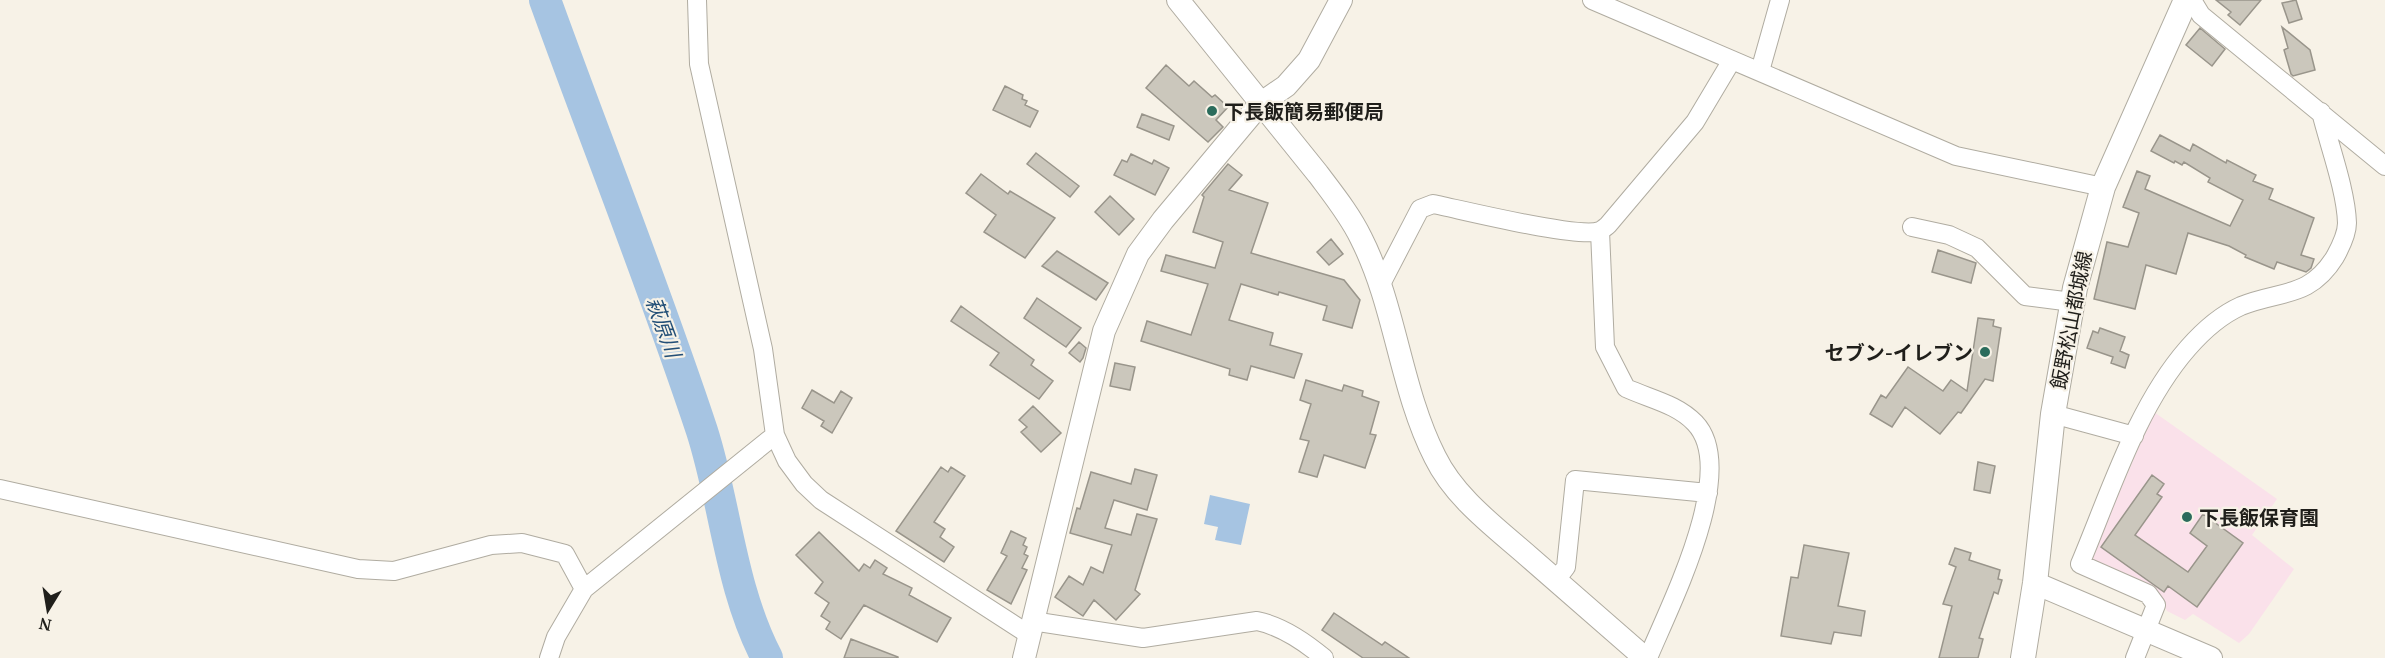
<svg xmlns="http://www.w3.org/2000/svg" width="2385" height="658" viewBox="0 0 2385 658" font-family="'PT Serif','Noto Sans JP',serif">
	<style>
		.education { fill: #fae1ea }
		.water { fill: #a6c4e2 }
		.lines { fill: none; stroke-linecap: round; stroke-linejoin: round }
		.river { stroke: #a6c4e2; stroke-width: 32 }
		.building { fill: #cbc7bc; stroke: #99958b; stroke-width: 1.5 }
		.minor-casing { stroke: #b0aca1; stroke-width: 20 }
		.tertiary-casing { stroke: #b0aca1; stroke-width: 24 }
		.secondary-casing { stroke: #b0aca1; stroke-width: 26 }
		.minor { stroke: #fff; stroke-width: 18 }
		.tertiary { stroke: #fff; stroke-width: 22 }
		.secondary { stroke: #fff; stroke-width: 24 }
		.poi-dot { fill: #2b6c5c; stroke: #f7f2e7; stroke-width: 2 }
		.labels { text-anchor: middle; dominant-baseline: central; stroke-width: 4.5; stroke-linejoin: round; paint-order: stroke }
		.poi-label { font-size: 20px; font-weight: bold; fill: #201f1b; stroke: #f7f2e7; text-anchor: start }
		.street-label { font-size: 20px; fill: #201f1b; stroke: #f7f2e7 }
		.water-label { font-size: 21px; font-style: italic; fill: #234f77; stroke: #f7f2e7 }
	</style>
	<rect width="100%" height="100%" fill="#f7f2e7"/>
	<!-- education -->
	<path class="education" d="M 2154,412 L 2277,499 L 2252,535 L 2294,569 L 2249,634 L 2239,643 L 2193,614 L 2185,620 L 2167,611 L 2158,594 L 2092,564 L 2091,558 Z"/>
	<!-- water -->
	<path class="water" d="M 1210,495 L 1250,504 L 1241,545 L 1215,540 L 1218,527 L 1204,524 Z"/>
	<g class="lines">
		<!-- river -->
		<path class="river" d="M 545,0 C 597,144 654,286 702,431 C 726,506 730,587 767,658"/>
	</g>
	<!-- building -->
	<path class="building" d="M 2216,0 L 2261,0 L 2240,25 L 2228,15 L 2231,12 Z
		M 2296,0 L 2302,19 L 2289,23 L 2282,3 Z
		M 2282,27 L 2310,50 L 2315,70 L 2293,76 L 2291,74 L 2284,50 L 2288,48 Z
		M 2200,28 L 2225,49 L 2212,66 L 2186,45 Z
		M 1166,65 L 1189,86 L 1194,81 L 1212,97 L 1215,95 L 1228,107 L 1216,120 L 1223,127 L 1208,142 L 1146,88 Z
		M 1005,86 L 1023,95 L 1022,99 L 1027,101 L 1025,105 L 1038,111 L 1030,127 L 993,110 Z
		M 1142,114 L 1174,126 L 1169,140 L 1137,127 Z
		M 2160,135 L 2190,151 L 2193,144 L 2226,163 L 2227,160 L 2256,175 L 2253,181 L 2273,189 L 2269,199 L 2314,218 L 2301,255 L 2314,259 L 2311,268 L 2306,272 L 2277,262 L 2274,269 L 2245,257 L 2246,255 L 2229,246 L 2188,233 L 2176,274 L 2146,265 L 2135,309 L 2094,299 L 2107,242 L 2128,247 L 2139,213 L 2123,207 L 2137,171 L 2150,176 L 2145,189 L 2230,226 L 2243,200 L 2208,182 L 2210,178 L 2184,162 L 2182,165 L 2175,161 L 2174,163 L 2151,151 Z
		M 1036,153 L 1079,186 L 1070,197 L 1027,164 Z
		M 1131,154 L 1152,164 L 1154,160 L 1169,168 L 1155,195 L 1114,175 L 1122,160 L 1127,162 Z
		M 1228,164 L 1242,175 L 1229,190 L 1268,203 L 1251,253 L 1344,280 L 1360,300 L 1352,328 L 1323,320 L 1327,306 L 1279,292 L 1278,295 L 1241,284 L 1229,320 L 1273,333 L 1270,345 L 1302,354 L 1294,378 L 1251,366 L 1247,380 L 1229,375 L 1230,369 L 1141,341 L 1147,321 L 1191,335 L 1208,284 L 1161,271 L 1166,255 L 1215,268 L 1223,242 L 1193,232 L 1204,197 L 1202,195 Z
		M 981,174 L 1008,194 L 1010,191 L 1055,218 L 1025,258 L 984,232 L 996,215 L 966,193 Z
		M 1110,196 L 1134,219 L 1119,235 L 1095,212 Z
		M 1331,239 L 1343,254 L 1329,265 L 1317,252 Z
		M 1938,250 L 1976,263 L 1971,283 L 1932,272 Z
		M 1057,251 L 1108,283 L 1096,300 L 1042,266 Z
		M 1037,298 L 1081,328 L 1066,347 L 1024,318 Z
		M 961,306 L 1034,360 L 1031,365 L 1053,381 L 1039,399 L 990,365 L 999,353 L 951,321 Z
		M 1978,318 L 1994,320 L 1993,326 L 2001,328 L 1993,381 L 1985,379 L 1961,413 L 1958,412 L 1940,434 L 1905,407 L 1892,427 L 1870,414 L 1881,395 L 1886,398 L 1908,367 L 1943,391 L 1951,380 L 1967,391 Z
		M 2100,328 L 2125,337 L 2120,351 L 2129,355 L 2125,368 L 2111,363 L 2113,357 L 2087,348 L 2093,331 L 2098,333 Z
		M 1079,342 L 1086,348 L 1083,358 L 1080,362 L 1069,353 Z
		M 1115,363 L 1135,367 L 1130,390 L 1110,386 Z
		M 1306,380 L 1342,391 L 1344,385 L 1363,391 L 1362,396 L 1379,402 L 1370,434 L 1376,435 L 1365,468 L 1324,455 L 1317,477 L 1299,472 L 1309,441 L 1300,439 L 1311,404 L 1300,400 Z
		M 812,390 L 834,403 L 841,391 L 852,398 L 832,433 L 821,426 L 824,421 L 802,408 Z
		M 1033,406 L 1061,433 L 1041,452 L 1021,432 L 1027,427 L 1019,420 Z
		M 1978,462 L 1995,466 L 1990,493 L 1974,490 Z
		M 941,467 L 948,472 L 951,467 L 965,476 L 934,522 L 945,529 L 940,537 L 954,547 L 944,562 L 896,531 Z
		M 1135,469 L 1157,475 L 1147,510 L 1114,500 L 1105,528 L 1131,535 L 1137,514 L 1157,519 L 1135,590 L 1140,594 L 1116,620 L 1094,600 L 1083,616 L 1055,597 L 1069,576 L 1083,585 L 1091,567 L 1103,573 L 1112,545 L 1070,533 L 1077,508 L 1080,509 L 1091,472 L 1131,484 Z
		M 2152,475 L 2164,484 L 2157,494 L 2162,497 L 2135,535 L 2188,572 L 2207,546 L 2190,533 L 2203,514 L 2243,543 L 2197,607 L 2168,586 L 2164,592 L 2101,547 Z
		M 1011,531 L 1026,538 L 1023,545 L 1027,547 L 1024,554 L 1028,556 L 1022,568 L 1027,570 L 1011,604 L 987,590 L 1007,556 L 1001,553 Z
		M 819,532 L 859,571 L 864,564 L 870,568 L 875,560 L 887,568 L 883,574 L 912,588 L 909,595 L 951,618 L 937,642 L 864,605 L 841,639 L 826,629 L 830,622 L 821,616 L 829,603 L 815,593 L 823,582 L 796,555 Z
		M 1804,545 L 1849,553 L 1838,606 L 1865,611 L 1861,636 L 1834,632 L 1831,644 L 1781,636 L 1791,577 L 1798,578 Z
		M 1955,548 L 1971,553 L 1969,560 L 2000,570 L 1998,579 L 2002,580 L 1998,594 L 1994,592 L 1979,638 L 1983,639 L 1978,658 L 1939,658 L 1952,606 L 1943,604 L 1956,567 L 1949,564 Z
		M 1334,613 L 1382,645 L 1385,642 L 1409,658 L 1363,658 L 1322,630 Z
		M 851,639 L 898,657 L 898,658 L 844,658 Z"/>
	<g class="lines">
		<defs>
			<path id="minor" d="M 697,0 L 699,64 L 763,349 L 775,435 L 787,461 L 804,484 L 821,500 L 1028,634
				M 1592,0 L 1956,156 L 2103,187
				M 2192,0 L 2201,15 L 2385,166
				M 1760,71 L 1780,0
				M 1912,227 L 1949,235 L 1977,248 L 2025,296 L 2072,302
				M 1600,231 L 1605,347 L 1626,388 C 1650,399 1677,404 1695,423 C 1740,470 1669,607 1648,658
				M 1380,286 L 1420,209 L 1433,204 C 1463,210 1578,239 1600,231 C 1603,229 1606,227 1608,225 L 1695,122 L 1732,60
				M 2053,414 L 2134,436
				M 0,489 L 358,569 L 394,571 L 491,545 L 522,543 L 565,554 L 584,589
				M 1556,580 L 1566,567 L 1575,480 L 1708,493
				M 1032,621 L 1143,638 L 1257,621 C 1281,626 1305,642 1324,658
				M 549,658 L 556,637 L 584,589 L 775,435
				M 2135,658 L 2156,605 L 2148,594 L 2080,564 C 2110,493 2137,406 2188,348 C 2202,332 2221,315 2241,306 C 2280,290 2309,299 2335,257 C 2340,248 2347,234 2347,223 C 2346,190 2329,145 2321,112"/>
			<path id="tertiary" d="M 1178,0 L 1318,174 C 1333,194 1350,215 1361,238 C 1396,307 1400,388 1435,457 C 1455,498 1495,527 1528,556 C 1567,590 1606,624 1645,658
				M 2035,583 L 2211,658
				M 1024,658 L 1104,331 L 1138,254 L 1163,220 L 1260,104 L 1286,86 L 1309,60 L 1341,0"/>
			<path id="secondary" d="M 2023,658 L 2035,583 L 2053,414 L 2075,288 L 2103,187 L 2186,0"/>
		</defs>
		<!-- minor casing -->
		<use href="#minor" class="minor-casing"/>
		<!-- tertiary casing -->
		<use href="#tertiary" class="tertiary-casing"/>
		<!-- secondary casing -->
		<use href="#secondary" class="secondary-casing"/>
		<!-- minor -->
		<use href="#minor" class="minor"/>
		<!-- tertiary -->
		<use href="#tertiary" class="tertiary"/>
		<!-- secondary -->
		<use href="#secondary" class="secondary"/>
	</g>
	<!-- markers -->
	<g class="poi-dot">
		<circle cx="1212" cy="111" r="6"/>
		<circle cx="1985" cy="352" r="6"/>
		<circle cx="2187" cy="517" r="6"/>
	</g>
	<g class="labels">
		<!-- poi labels -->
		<g class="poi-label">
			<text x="1224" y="111">下長飯簡易郵便局</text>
			<text x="1973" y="352" text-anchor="end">セブン-イレブン</text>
			<text x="2199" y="517">下長飯保育園</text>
		</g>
		<!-- street labels -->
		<g class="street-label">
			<text transform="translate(2071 320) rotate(-79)">飯野松山都城線</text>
		</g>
		<!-- water labels -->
		<g class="water-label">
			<text transform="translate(664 327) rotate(70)">萩原川</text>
		</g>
	</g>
	<!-- north arrow -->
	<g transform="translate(48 610) rotate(191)" stroke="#f7f2e7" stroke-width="4.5" paint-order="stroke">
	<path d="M0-4.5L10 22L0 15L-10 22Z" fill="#201f1b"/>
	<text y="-9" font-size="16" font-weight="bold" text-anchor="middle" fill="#201f1b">N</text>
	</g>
</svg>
